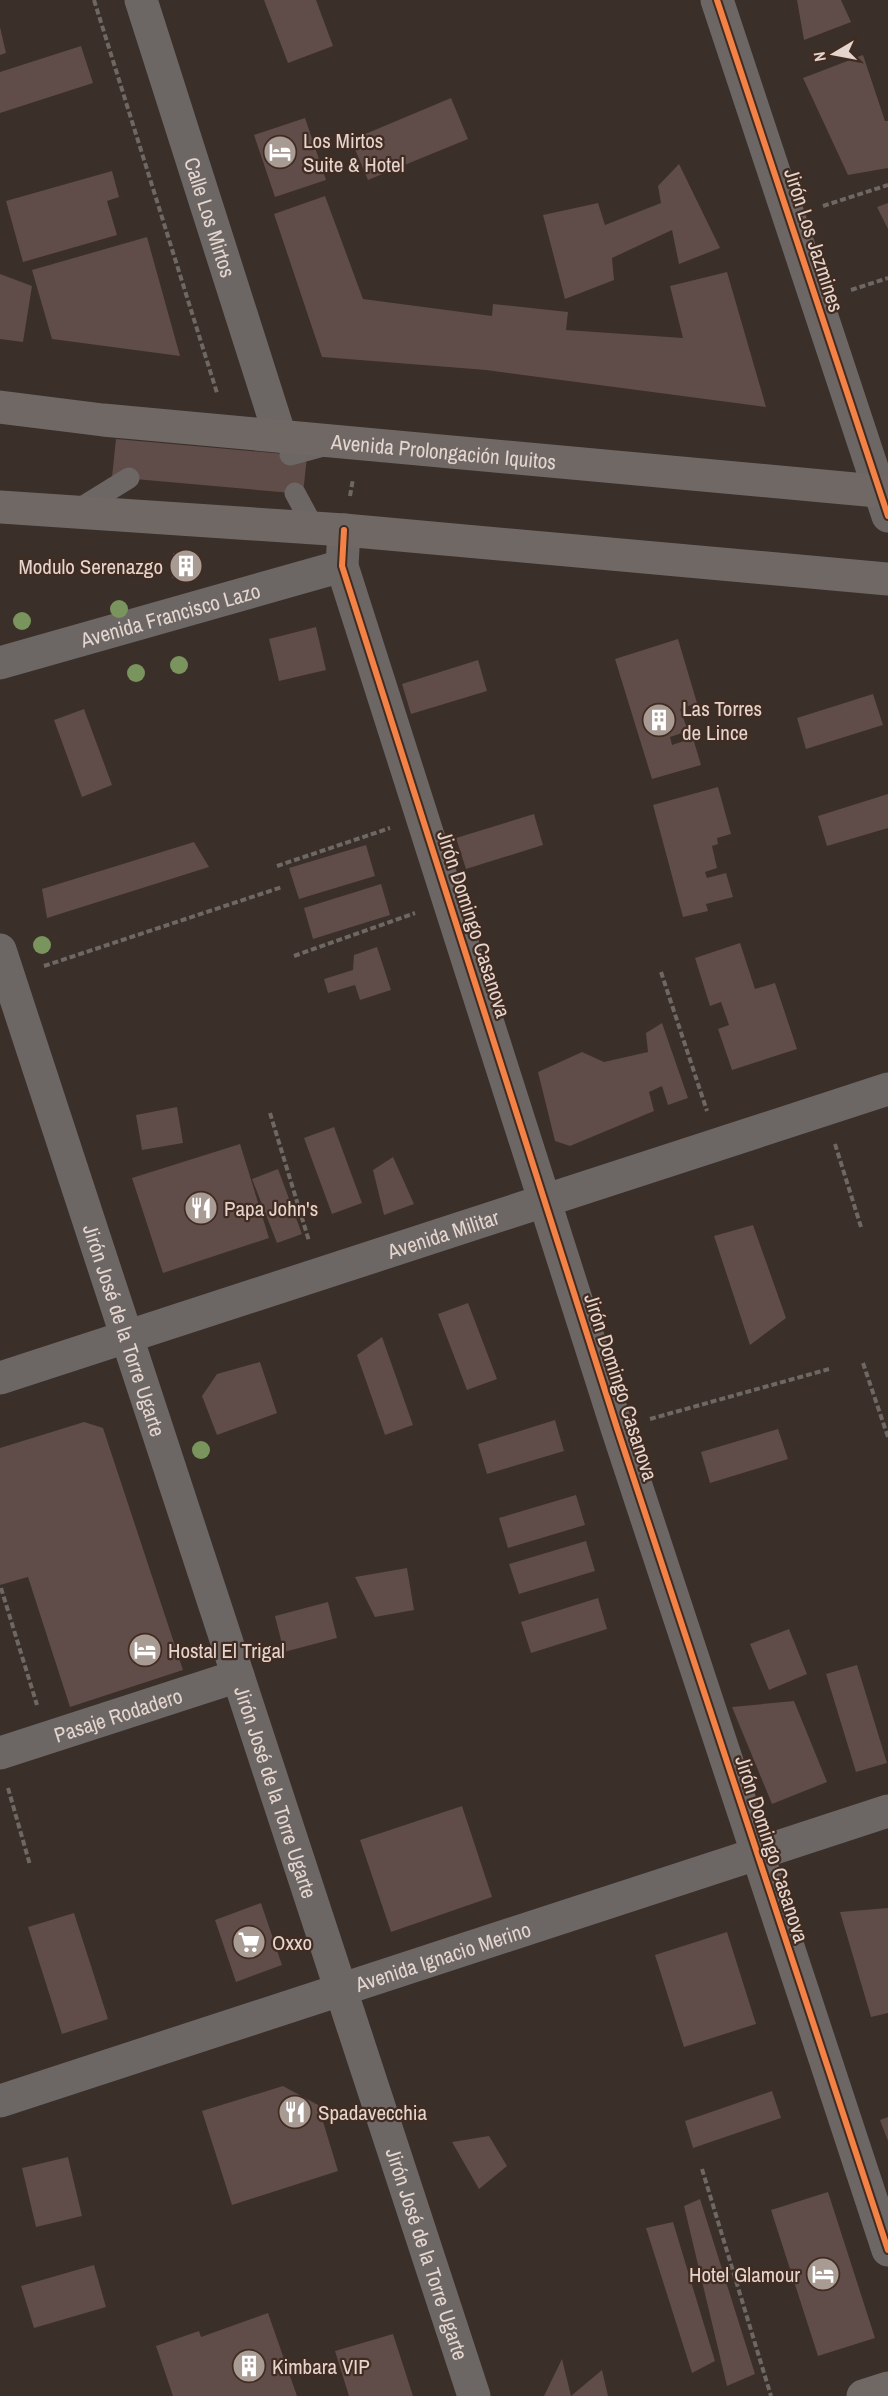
<svg xmlns="http://www.w3.org/2000/svg" width="888" height="2396" viewBox="0 0 888 2396" font-family="'Archivo Narrow',sans-serif">
	<style>
		.building { fill: #604c49 }
		.lines { fill: none; stroke-linecap: round; stroke-linejoin: round }
		.path { stroke: #6e6865; stroke-width: 4; stroke-dasharray: 6 3; stroke-linecap: butt }
		.service { stroke: #6c6664; stroke-width: 21 }
		.minor { stroke: #6c6664; stroke-width: 33 }
		.secondary { stroke: #706865; stroke-width: 33 }
		.cycleway-casing { stroke: #422c21; stroke-width: 10 }
		.cycleway { stroke: #f48246; stroke-width: 6 }
		.tree { fill: #79945c }
		.labels { text-anchor: middle; dominant-baseline: central; stroke-width: 4.5; stroke-linejoin: round; paint-order: stroke }
		.poi-label { font-size: 21px; fill: #e4d5ce; stroke: #422c21; text-anchor: start }
		.street-label { font-size: 21px; fill: #e4d5ce; stroke: #422c21 }
	</style>
	<rect width="100%" height="100%" fill="#3a2f29"/>
	<!-- building -->
	<path class="building" d="M 264,0 L 316,0 L 333,46 L 288,63 Z
		M 797,0 L 841,0 L 851,22 L 804,40 Z
		M 0,27 L 6,53 L 0,55 Z
		M 81,46 L 93,83 L 0,113 L 0,72 Z
		M 863,55 L 885,121 L 888,121 L 888,168 L 848,175 L 803,78 Z
		M 451,98 L 468,139 L 368,180 L 351,140 Z
		M 305,118 L 326,180 L 275,197 L 254,135 Z
		M 679,164 L 720,248 L 679,264 L 672,230 L 612,258 L 614,280 L 565,299 L 543,215 L 598,203 L 605,225 L 661,203 L 658,186 Z
		M 112,171 L 119,197 L 107,201 L 117,235 L 23,262 L 6,201 Z
		M 325,196 L 363,299 L 492,316 L 493,304 L 568,312 L 566,330 L 683,338 L 670,286 L 727,272 L 766,407 L 486,370 L 322,357 L 274,214 Z
		M 888,203 L 888,229 L 877,207 Z
		M 147,237 L 180,356 L 52,339 L 32,270 Z
		M 0,274 L 32,286 L 23,342 L 0,339 Z
		M 116,439 L 307,456 L 303,494 L 112,477 Z
		M 173,553 L 199,555 L 197,580 L 172,578 Z
		M 316,627 L 326,670 L 279,681 L 269,639 Z
		M 678,639 L 697,703 L 680,709 L 688,731 L 670,737 L 672,745 L 693,738 L 701,765 L 652,779 L 615,659 Z
		M 478,660 L 487,691 L 411,714 L 402,684 Z
		M 873,694 L 883,725 L 806,749 L 797,718 Z
		M 84,709 L 112,785 L 82,797 L 54,720 Z
		M 718,787 L 731,834 L 717,838 L 718,844 L 712,846 L 717,868 L 705,872 L 707,878 L 726,873 L 733,897 L 706,904 L 708,911 L 683,917 L 653,805 Z
		M 888,794 L 888,828 L 827,846 L 818,816 Z
		M 534,814 L 543,845 L 466,869 L 456,838 Z
		M 194,842 L 209,867 L 47,918 L 42,889 Z
		M 366,845 L 375,876 L 299,899 L 289,868 Z
		M 381,884 L 390,915 L 313,939 L 304,908 Z
		M 740,943 L 755,989 L 775,983 L 797,1049 L 732,1070 L 718,1029 L 729,1025 L 721,1002 L 710,1006 L 695,958 Z
		M 377,947 L 391,990 L 360,1000 L 355,985 L 328,993 L 324,979 L 353,970 L 354,955 Z
		M 662,1023 L 688,1098 L 668,1105 L 662,1086 L 649,1092 L 654,1111 L 570,1146 L 555,1141 L 538,1072 L 582,1052 L 604,1062 L 648,1052 L 646,1033 Z
		M 177,1107 L 183,1143 L 142,1150 L 136,1115 Z
		M 334,1127 L 362,1203 L 332,1214 L 304,1138 Z
		M 240,1144 L 269,1238 L 163,1273 L 132,1178 Z
		M 393,1157 L 414,1204 L 384,1215 L 373,1170 Z
		M 278,1169 L 302,1234 L 277,1243 L 252,1179 Z
		M 753,1225 L 786,1318 L 750,1345 L 714,1236 Z
		M 468,1303 L 497,1379 L 467,1390 L 438,1314 Z
		M 382,1337 L 413,1425 L 385,1435 L 357,1355 Z
		M 260,1362 L 277,1413 L 217,1435 L 202,1396 L 217,1374 Z
		M 555,1420 L 564,1451 L 487,1474 L 478,1444 Z
		M 84,1422 L 103,1428 L 183,1670 L 70,1707 L 28,1577 L 0,1585 L 0,1448 Z
		M 778,1429 L 788,1459 L 710,1483 L 701,1452 Z
		M 576,1495 L 585,1525 L 508,1548 L 499,1518 Z
		M 586,1541 L 595,1571 L 519,1594 L 509,1564 Z
		M 407,1568 L 414,1610 L 375,1617 L 355,1577 Z
		M 598,1598 L 607,1629 L 531,1653 L 521,1622 Z
		M 328,1602 L 337,1638 L 284,1652 L 275,1616 Z
		M 789,1629 L 807,1674 L 769,1690 L 750,1644 Z
		M 857,1665 L 887,1763 L 856,1772 L 826,1674 Z
		M 794,1701 L 827,1782 L 772,1804 L 732,1707 Z
		M 462,1806 L 492,1897 L 391,1932 L 360,1840 Z
		M 261,1903 L 282,1965 L 236,1982 L 215,1920 Z
		M 888,1908 L 888,2013 L 871,2017 L 840,1912 Z
		M 74,1913 L 108,2019 L 62,2034 L 28,1927 Z
		M 727,1932 L 756,2024 L 684,2047 L 655,1955 Z
		M 283,2086 L 318,2105 L 338,2171 L 232,2205 L 202,2111 Z
		M 772,2091 L 781,2118 L 693,2148 L 685,2121 Z
		M 888,2117 L 888,2141 L 880,2120 Z
		M 489,2136 L 507,2166 L 479,2189 L 452,2142 Z
		M 68,2157 L 82,2216 L 36,2227 L 22,2168 Z
		M 828,2192 L 875,2338 L 818,2356 L 771,2210 Z
		M 700,2199 L 755,2374 L 727,2386 L 684,2206 Z
		M 673,2222 L 715,2361 L 692,2373 L 646,2228 Z
		M 94,2265 L 106,2307 L 34,2328 L 21,2286 Z
		M 268,2313 L 297,2396 L 173,2396 L 156,2346 L 199,2331 L 201,2337 Z
		M 393,2334 L 413,2396 L 349,2396 L 335,2351 Z
		M 562,2359 L 571,2396 L 602,2370 L 608,2396 L 544,2396 Z"/>
	<g class="lines">
		<!-- path -->
		<path class="path" d="M 94,0 L 217,393
			M 823,206 L 888,185
			M 851,290 L 888,278
			M 350,496 L 353,479
			M 277,866 L 390,828
			M 294,956 L 415,913
			M 44,966 L 282,887
			M 661,972 L 707,1111
			M 270,1113 L 309,1241
			M 835,1144 L 861,1227
			M 863,1363 L 888,1437
			M 650,1419 L 829,1369
			M 1,1588 L 37,1705
			M 8,1788 L 30,1865
			M 702,2169 L 771,2396"/>
		<!-- service -->
		<path class="service" d="M 290,455 L 323,446
			M 295,493 L 314,528
			M 74,512 L 129,478"/>
		<!-- minor -->
		<g class="minor">
			<path id="s1" d="M 141,0 L 280,436"/>
			<path d="M 717,0 L 888,516"/>
			<path d="M 344,530 L 342,566 L 617,1428 L 888,2250"/>
			<path id="s2" d="M 0,663 L 342,566"/>
			<path id="s3" d="M 0,950 L 474,2396"/>
			<path id="s4" d="M 0,1378 L 888,1089"/>
			<path id="s5" d="M 0,1753 L 238,1676"/>
			<path id="s6" d="M 0,2101 L 888,1811"/>
		</g>
		<!-- secondary -->
		<g class="secondary">
			<path id="s7" d="M 0,407 L 103,420 L 888,492"/>
			<path d="M 0,507 L 344,530 L 888,579"/>
			<path d="M 863,2396 L 888,2388"/>
		</g>
		<defs>
			<path id="cycleway" d="M 717,0 L 888,516
				M 344,530 L 342,566 L 617,1428 L 888,2250"/>
		</defs>
		<!-- cycleway casing -->
		<use href="#cycleway" class="cycleway-casing"/>
		<!-- cycleway -->
		<use href="#cycleway" class="cycleway"/>
	</g>
	<!-- trees -->
	<g class="tree">
		<circle cx="119" cy="609" r="9"/>
		<circle cx="22" cy="621" r="9"/>
		<circle cx="179" cy="665" r="9"/>
		<circle cx="136" cy="673" r="9"/>
		<circle cx="42" cy="945" r="9"/>
		<circle cx="201" cy="1450" r="9"/>
	</g>
	<!-- icons -->
	<defs>
		<symbol id="hotel-disc" viewBox="-11 -11 22 22"><circle r="9.5" fill="#a89b94" stroke="#422c21"/><path d="M-6-4.5h1.5V1H6V5H4.5V3h-9V5H-6ZM-4 0a1.8 1.8 0 1 1 3.6 0ZM.5 0V-2.5h3Q6-2.5 6 0Z" fill="#fff"/></symbol>
		<symbol id="building-disc" viewBox="-11 -11 22 22"><circle r="9.5" fill="#a89b94" stroke="#422c21"/><path d="M-4-6H4V6H1V3H-1V6H-4ZM-2.5-4.3h1.7v1.8h-1.7ZM.8-4.3h1.7v1.8H.8ZM-2.5-1h1.7V.8h-1.7ZM.8-1h1.7V.8H.8Z" fill="#fff"/></symbol>
		<symbol id="restaurant-disc" viewBox="-11 -11 22 22"><circle r="9.5" fill="#a89b94" stroke="#422c21"/><path d="M-5-6h1v4h1v-4h1v4h1v-4h1v5L-1.5 .5V6h-2V.5L-5-1ZM5-6V6H3V1.5H1.5Q1.5-4 5-6Z" fill="#fff"/></symbol>
		<symbol id="supermarket-disc" viewBox="-11 -11 22 22"><circle r="9.5" fill="#a89b94" stroke="#422c21"/><path d="M-6-5.5h2.5l.6 2H6L4.5 2H-2.5L-4.4-4H-6ZM-1.5 3.2a1.3 1.3 0 1 0 .1 0ZM3 3.2a1.3 1.3 0 1 0 .1 0Z" fill="#fff"/></symbol>
	</defs>
	<g fill-rule="evenodd">
		<use href="#hotel-disc" x="261" y="133" width="38" height="38"/>
		<use href="#building-disc" x="167" y="547" width="38" height="38"/>
		<use href="#building-disc" x="640" y="701" width="38" height="38"/>
		<use href="#restaurant-disc" x="182" y="1189" width="38" height="38"/>
		<use href="#hotel-disc" x="126" y="1631" width="38" height="38"/>
		<use href="#supermarket-disc" x="230" y="1923" width="38" height="38"/>
		<use href="#restaurant-disc" x="276" y="2093" width="38" height="38"/>
		<use href="#hotel-disc" x="804" y="2255" width="38" height="38"/>
		<use href="#building-disc" x="230" y="2347" width="38" height="38"/>
	</g>
	<g class="labels">
		<!-- poi labels -->
		<g class="poi-label">
			<text x="303" y="140">Los Mirtos<tspan x="303" dy="24">Suite &amp; Hotel</tspan></text>
			<text x="163" y="566" text-anchor="end">Modulo Serenazgo</text>
			<text x="682" y="708">Las Torres<tspan x="682" dy="24">de Lince</tspan></text>
			<text x="224" y="1208">Papa John's</text>
			<text x="168" y="1650">Hostal El Trigal</text>
			<text x="272" y="1942">Oxxo</text>
			<text x="318" y="2112">Spadavecchia</text>
			<text x="800" y="2274" text-anchor="end">Hotel Glamour</text>
			<text x="272" y="2366">Kimbara VIP</text>
		</g>
		<!-- street labels -->
		<g class="street-label">
			<text stroke="none"><textPath href="#s1" startOffset="228">Calle Los Mirtos</textPath></text>
			<text transform="translate(814 240) rotate(72)">Jirón Los Jazmines</text>
			<text stroke="none"><textPath href="#s7" startOffset="446">Avenida Prolongación Iquitos</textPath></text>
			<text stroke="none"><textPath href="#s2" startOffset="177">Avenida Francisco Lazo</textPath></text>
			<text transform="translate(474 924) rotate(72)">Jirón Domingo Casanova</text>
			<text stroke="none"><textPath href="#s4" startOffset="466">Avenida Militar</textPath></text>
			<text stroke="none"><textPath href="#s3" startOffset="400">Jirón José de la Torre Ugarte</textPath></text>
			<text transform="translate(621 1387) rotate(72)">Jirón Domingo Casanova</text>
			<text stroke="none"><textPath href="#s5" startOffset="124">Pasaje Rodadero</textPath></text>
			<text stroke="none"><textPath href="#s3" startOffset="886">Jirón José de la Torre Ugarte</textPath></text>
			<text transform="translate(772 1849) rotate(72)">Jirón Domingo Casanova</text>
			<text stroke="none"><textPath href="#s6" startOffset="466">Avenida Ignacio Merino</textPath></text>
			<text stroke="none"><textPath href="#s3" startOffset="1372">Jirón José de la Torre Ugarte</textPath></text>
		</g>
	</g>
	<!-- north arrow -->
	<g transform="translate(834 54) rotate(260)" stroke="#422c21" stroke-width="4.5" paint-order="stroke">
	<path d="M0-4.5L10 22L0 15L-10 22Z" fill="#e4d5ce"/>
	<text y="-9" font-size="16" font-weight="bold" text-anchor="middle" fill="#e4d5ce">N</text>
	</g>
</svg>
